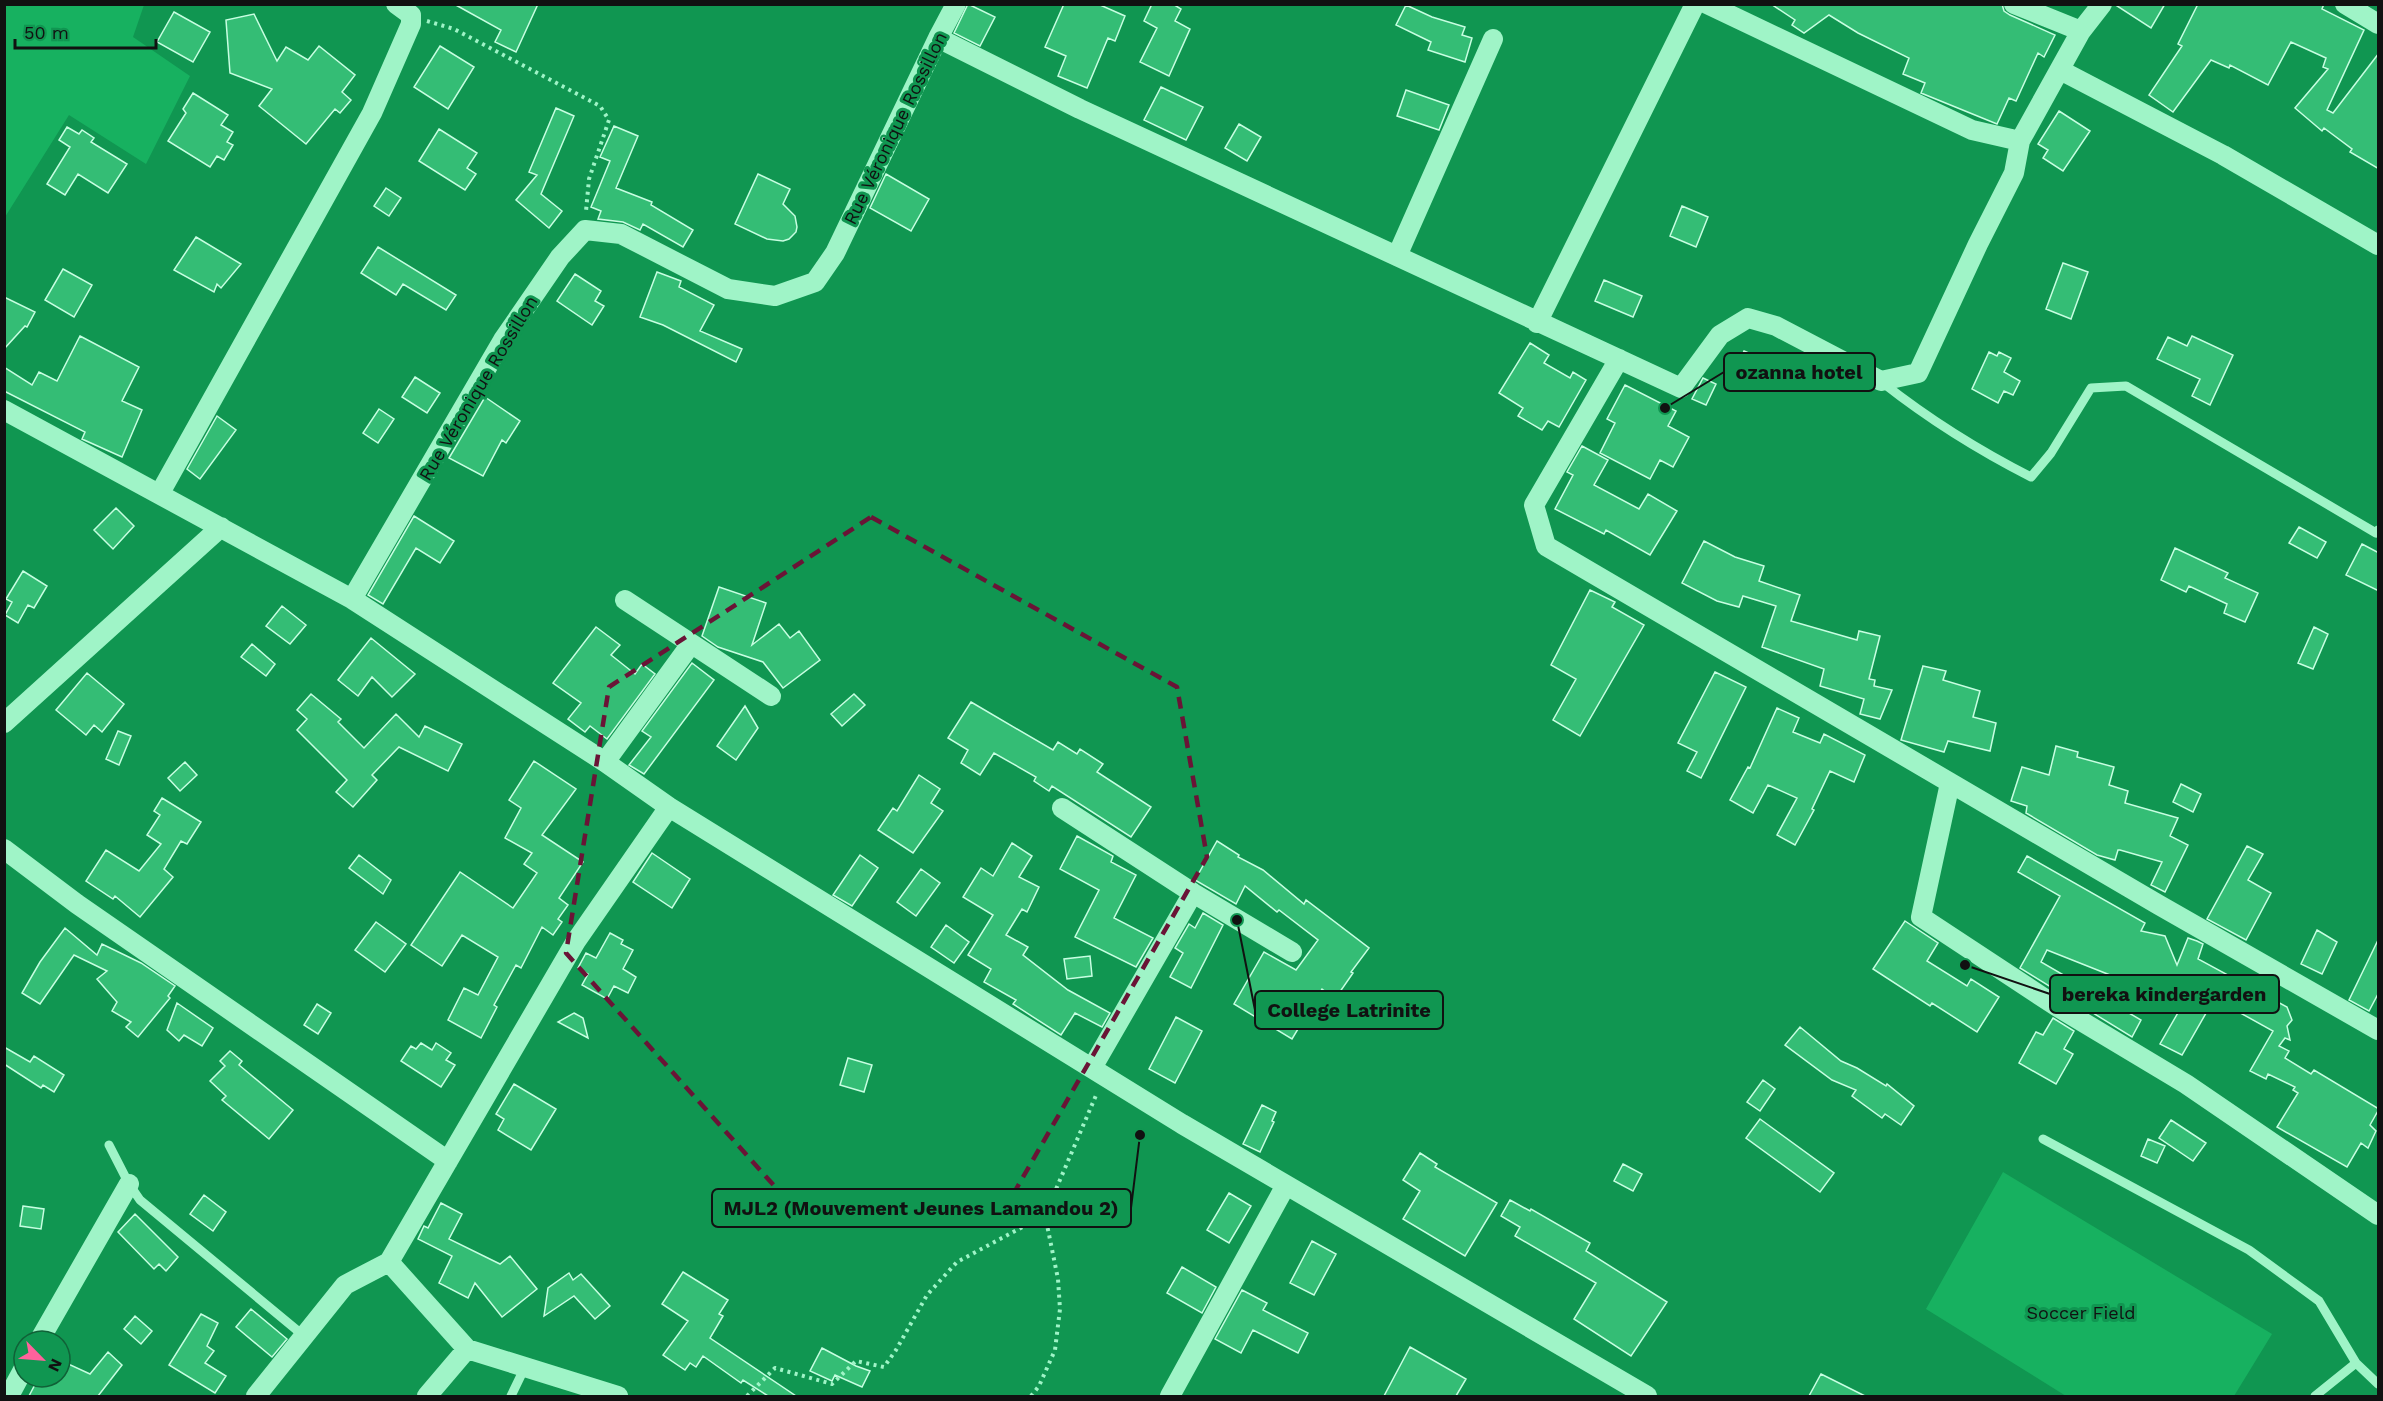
<svg xmlns="http://www.w3.org/2000/svg" width="2383" height="1401" viewBox="0 0 2383 1401" font-family="'Work Sans',sans-serif">
	<style>
		.green { fill: #17b160 }
		.building { fill: #34bd75; stroke: #c7fee1; stroke-width: 1.5 }
		.lines { fill: none; stroke-linecap: round; stroke-linejoin: round }
		.path { stroke: #9ff4c7; stroke-width: 4; stroke-dasharray: 3 4.5; stroke-linecap: butt }
		.lane { stroke: #9ff4c7; stroke-width: 9 }
		.street { stroke: #9ff4c7; stroke-width: 20 }
		.marked { fill: none; stroke: #6a1436; stroke-width: 4.5; stroke-dasharray: 12 8; stroke-linejoin: round }
		.labels { text-anchor: middle; dominant-baseline: central; stroke-width: 6; stroke-linejoin: round; paint-order: stroke }
		.street-label { font-size: 18px; fill: #111; stroke: #109651 }
		.park-label { font-size: 18px; fill: #111; stroke: #109651 }
		.leader { fill: none; stroke: #111; stroke-width: 2 }
		.callout-dot { fill: #111; stroke: #109651; stroke-width: 2 }
		.callout { fill: #109651; stroke: #111; stroke-width: 2 }
		.callout-label { font-size: 20px; text-anchor: middle; font-weight: bold; fill: #111 }
	</style>
	<rect width="100%" height="100%" fill="#109651"/>
	<!-- green -->
	<path class="green" d="M 5,4 L 144,5 L 133,37 L 190,76 L 146,164 L 69,115 L 5,217 Z
		M 2003,1172 L 2272,1334 L 2234,1396 L 2066,1396 L 1926,1309 Z"/>
	<!-- building -->
	<path class="building" d="M 454,4 L 538,4 L 516,52 L 495,42 L 501,30 Z
		M 968,4 L 995,17 L 980,46 L 954,33 Z
		M 1064,4 L 1098,4 L 1125,16 L 1115,41 L 1108,38 L 1087,88 L 1058,76 L 1066,56 L 1045,47 Z
		M 1152,4 L 1173,4 L 1181,9 L 1175,21 L 1190,29 L 1169,76 L 1140,62 L 1157,28 L 1144,21 Z
		M 1771,4 L 2002,4 L 2004,11 L 2010,15 L 2055,35 L 2044,57 L 2038,53 L 2016,101 L 2009,98 L 1997,124 L 1921,93 L 1925,83 L 1903,74 L 1909,58 L 1858,33 L 1829,15 L 1804,33 L 1792,25 L 1795,20 Z
		M 2114,4 L 2165,4 L 2151,28 Z
		M 2198,4 L 2324,4 L 2322,9 L 2364,30 L 2327,110 L 2333,113 L 2379,53 L 2379,169 L 2350,152 L 2352,149 L 2324,128 L 2322,131 L 2295,108 L 2328,69 L 2323,67 L 2326,58 L 2291,42 L 2268,85 L 2230,65 L 2229,68 L 2211,60 L 2173,112 L 2149,95 L 2182,46 L 2178,44 Z
		M 1406,5 L 1432,17 L 1465,27 L 1462,35 L 1472,38 L 1465,62 L 1428,50 L 1431,42 L 1396,25 Z
		M 174,12 L 210,32 L 193,62 L 157,42 Z
		M 254,14 L 277,61 L 286,47 L 308,60 L 319,46 L 355,75 L 342,92 L 351,100 L 340,113 L 335,109 L 306,144 L 259,106 L 272,89 L 230,73 L 226,20 Z
		M 440,46 L 474,67 L 448,109 L 414,87 Z
		M 1161,87 L 1203,107 L 1186,140 L 1144,120 Z
		M 1406,90 L 1449,105 L 1439,130 L 1397,116 Z
		M 193,93 L 228,115 L 221,125 L 233,132 L 227,142 L 233,145 L 224,160 L 217,156 L 210,167 L 168,141 L 186,113 L 183,109 Z
		M 556,108 L 574,116 L 541,194 L 562,211 L 549,228 L 516,200 L 537,175 L 529,172 Z
		M 2059,111 L 2090,131 L 2063,171 L 2043,158 L 2048,150 L 2038,144 Z
		M 1239,124 L 1261,137 L 1247,161 L 1225,148 Z
		M 614,126 L 638,136 L 616,188 L 652,202 L 651,205 L 693,230 L 683,247 L 643,224 L 640,230 L 623,222 L 598,219 L 601,211 L 591,207 L 610,161 L 600,157 Z
		M 67,127 L 79,134 L 82,130 L 94,138 L 91,142 L 127,164 L 108,193 L 78,174 L 65,195 L 47,184 L 70,147 L 59,140 Z
		M 439,129 L 477,153 L 467,168 L 476,174 L 465,190 L 419,161 Z
		M 758,174 L 790,189 L 783,204 L 795,216 L 797,227 L 796,232 L 789,239 L 783,241 L 767,239 L 735,224 Z
		M 886,174 L 929,199 L 911,231 L 870,208 Z
		M 386,188 L 401,198 L 389,216 L 374,206 Z
		M 1682,206 L 1708,217 L 1696,247 L 1670,236 Z
		M 196,237 L 241,264 L 221,288 L 217,284 L 214,292 L 174,270 Z
		M 378,247 L 456,295 L 446,310 L 403,284 L 396,295 L 361,273 Z
		M 2063,263 L 2088,272 L 2071,319 L 2046,309 Z
		M 63,269 L 92,285 L 74,317 L 45,300 Z
		M 657,272 L 681,281 L 679,287 L 714,305 L 700,331 L 742,349 L 736,362 L 663,325 L 640,317 Z
		M 575,274 L 601,291 L 595,301 L 604,306 L 592,325 L 557,301 Z
		M 1604,280 L 1642,296 L 1633,317 L 1595,301 Z
		M 4,297 L 35,312 L 27,327 L 25,326 L 4,349 Z
		M 80,336 L 139,367 L 122,401 L 142,410 L 122,457 L 82,439 L 85,432 L 4,391 L 4,367 L 32,385 L 39,372 L 57,381 Z
		M 2192,336 L 2233,355 L 2210,405 L 2192,396 L 2200,379 L 2157,359 L 2168,337 L 2187,346 Z
		M 1530,343 L 1549,355 L 1544,363 L 1570,378 L 1573,372 L 1586,380 L 1559,427 L 1548,421 L 1542,430 L 1518,416 L 1523,408 L 1499,393 Z
		M 1744,351 L 1758,357 L 1744,386 L 1725,376 L 1732,363 L 1737,366 Z
		M 1989,352 L 1997,356 L 1999,352 L 2011,358 L 2004,372 L 2020,381 L 2013,395 L 2004,391 L 1998,403 L 1972,389 Z
		M 415,377 L 440,393 L 427,413 L 402,397 Z
		M 1703,378 L 1716,384 L 1706,405 L 1692,399 Z
		M 1625,385 L 1676,411 L 1668,426 L 1689,437 L 1673,467 L 1660,460 L 1650,479 L 1600,453 L 1615,423 L 1607,419 Z
		M 485,397 L 520,421 L 506,443 L 502,440 L 483,476 L 449,458 Z
		M 379,409 L 394,419 L 378,443 L 363,433 Z
		M 217,416 L 236,430 L 200,479 L 187,469 Z
		M 1582,446 L 1608,460 L 1594,485 L 1639,509 L 1648,494 L 1677,511 L 1650,555 L 1606,530 L 1604,534 L 1555,509 L 1573,475 L 1567,472 Z
		M 116,508 L 134,526 L 113,549 L 94,530 Z
		M 414,516 L 454,541 L 440,563 L 416,548 L 383,604 L 368,595 Z
		M 2299,527 L 2326,542 L 2317,558 L 2289,543 Z
		M 1704,541 L 1735,557 L 1764,566 L 1759,581 L 1800,595 L 1791,621 L 1857,640 L 1859,631 L 1880,636 L 1869,679 L 1875,680 L 1874,686 L 1892,690 L 1880,719 L 1860,714 L 1864,699 L 1820,686 L 1824,669 L 1762,647 L 1776,606 L 1743,596 L 1739,607 L 1717,601 L 1682,583 Z
		M 2362,544 L 2379,553 L 2379,591 L 2346,575 Z
		M 2175,548 L 2228,573 L 2225,578 L 2258,593 L 2245,622 L 2224,613 L 2227,604 L 2189,586 L 2186,592 L 2161,580 Z
		M 23,571 L 47,586 L 34,608 L 28,605 L 18,623 L 5,615 L 12,602 L 6,599 Z
		M 719,587 L 766,603 L 752,645 L 779,624 L 790,638 L 799,631 L 820,660 L 783,688 L 763,662 L 718,647 L 702,636 Z
		M 1590,590 L 1615,602 L 1612,607 L 1644,625 L 1580,736 L 1553,720 L 1576,679 L 1551,665 Z
		M 282,606 L 306,625 L 290,644 L 266,626 Z
		M 596,627 L 620,645 L 611,655 L 635,674 L 642,664 L 655,674 L 607,739 L 590,726 L 585,732 L 568,719 L 581,703 L 553,683 Z
		M 2314,627 L 2328,634 L 2313,669 L 2298,663 Z
		M 371,638 L 415,674 L 392,697 L 372,677 L 358,696 L 338,680 Z
		M 252,644 L 275,664 L 266,676 L 241,657 Z
		M 692,663 L 714,680 L 644,774 L 629,765 L 651,737 L 642,731 Z
		M 1923,666 L 1946,671 L 1943,680 L 1980,691 L 1973,717 L 1996,723 L 1990,751 L 1948,741 L 1944,752 L 1901,740 Z
		M 1715,672 L 1746,687 L 1701,778 L 1687,771 L 1697,752 L 1678,743 Z
		M 87,673 L 124,704 L 102,732 L 94,725 L 86,735 L 56,710 Z
		M 311,694 L 341,719 L 338,722 L 364,748 L 396,714 L 419,737 L 425,726 L 462,744 L 448,771 L 399,747 L 372,775 L 377,780 L 353,807 L 336,792 L 347,780 L 297,730 L 307,719 L 297,710 Z
		M 854,694 L 865,705 L 842,726 L 831,714 Z
		M 971,702 L 1053,750 L 1058,742 L 1077,754 L 1080,749 L 1103,764 L 1097,772 L 1151,807 L 1131,837 L 1052,786 L 1049,791 L 1034,781 L 1036,777 L 994,753 L 980,775 L 961,763 L 968,750 L 948,738 Z
		M 745,706 L 758,728 L 736,760 L 717,746 Z
		M 1777,708 L 1799,718 L 1793,732 L 1820,743 L 1824,734 L 1865,755 L 1854,782 L 1830,771 L 1812,809 L 1814,810 L 1795,845 L 1777,835 L 1797,798 L 1768,785 L 1753,813 L 1730,800 L 1748,767 L 1750,768 Z
		M 118,731 L 131,736 L 119,765 L 106,759 Z
		M 2056,746 L 2078,752 L 2077,757 L 2114,767 L 2109,785 L 2128,791 L 2125,803 L 2178,818 L 2170,836 L 2188,845 L 2165,892 L 2151,885 L 2162,862 L 2120,850 L 2118,850 L 2115,860 L 2097,855 L 2026,813 L 2027,806 L 2011,801 L 2022,767 L 2049,775 Z
		M 534,761 L 576,789 L 542,835 L 583,862 L 559,898 L 568,905 L 558,919 L 562,922 L 553,935 L 542,927 L 521,968 L 516,965 L 494,1005 L 497,1007 L 481,1038 L 448,1020 L 464,988 L 478,995 L 498,957 L 462,935 L 442,966 L 411,945 L 460,872 L 513,908 L 537,873 L 524,864 L 532,853 L 505,838 L 521,808 L 509,800 Z
		M 185,762 L 197,775 L 180,791 L 168,778 Z
		M 919,775 L 940,789 L 931,803 L 943,811 L 913,853 L 878,830 L 893,808 L 897,811 Z
		M 2181,784 L 2201,794 L 2193,812 L 2173,802 Z
		M 162,798 L 201,822 L 187,844 L 181,841 L 164,869 L 173,877 L 140,917 L 115,896 L 113,899 L 86,881 L 106,850 L 139,871 L 161,844 L 147,835 L 160,815 L 154,811 Z
		M 1077,836 L 1113,856 L 1111,862 L 1136,875 L 1114,918 L 1153,938 L 1136,967 L 1075,937 L 1099,890 L 1060,869 Z
		M 1217,841 L 1239,855 L 1238,857 L 1263,870 L 1304,904 L 1306,900 L 1369,948 L 1351,972 L 1353,973 L 1335,999 L 1322,989 L 1292,1039 L 1234,1004 L 1264,952 L 1296,970 L 1318,940 L 1279,910 L 1277,912 L 1245,886 L 1236,904 L 1195,880 Z
		M 1012,843 L 1032,856 L 1019,877 L 1039,887 L 1027,912 L 1022,909 L 1006,935 L 1028,947 L 1023,955 L 1068,990 L 1110,1013 L 1102,1027 L 1075,1013 L 1061,1035 L 1013,1004 L 1016,1000 L 984,982 L 991,969 L 968,955 L 993,915 L 963,897 L 981,868 L 993,876 Z
		M 2247,846 L 2263,854 L 2248,880 L 2271,893 L 2246,940 L 2207,919 Z
		M 652,853 L 690,879 L 672,908 L 633,882 Z
		M 359,855 L 391,880 L 383,894 L 349,868 Z
		M 860,855 L 878,868 L 852,906 L 833,895 Z
		M 2027,856 L 2145,923 L 2141,931 L 2165,936 L 2177,965 L 2188,938 L 2197,941 L 2203,944 L 2198,959 L 2287,1007 L 2292,1020 L 2287,1026 L 2290,1040 L 2285,1038 L 2279,1046 L 2289,1051 L 2285,1058 L 2311,1074 L 2314,1070 L 2379,1109 L 2370,1125 L 2376,1131 L 2368,1148 L 2361,1143 L 2347,1167 L 2277,1127 L 2298,1093 L 2293,1090 L 2295,1087 L 2268,1074 L 2266,1079 L 2250,1071 L 2273,1031 L 2235,1010 L 2234,1013 L 2213,1001 L 2182,1055 L 2160,1044 L 2183,1004 L 2047,950 L 2041,962 L 2141,1020 L 2132,1037 L 2020,968 L 2060,896 L 2018,872 Z
		M 921,869 L 940,883 L 916,916 L 897,902 Z
		M 1203,913 L 1223,925 L 1191,988 L 1170,977 L 1183,953 L 1175,948 L 1189,924 L 1195,928 Z
		M 1905,921 L 1938,943 L 1927,961 L 1967,986 L 1971,979 L 1999,997 L 1977,1032 L 1932,1003 L 1930,1006 L 1873,969 Z
		M 376,922 L 406,944 L 385,972 L 355,950 Z
		M 946,925 L 969,942 L 954,963 L 931,947 Z
		M 65,928 L 97,955 L 102,944 L 141,963 L 175,986 L 168,996 L 170,998 L 138,1037 L 126,1027 L 131,1022 L 112,1011 L 117,1002 L 97,979 L 107,971 L 74,955 L 40,1004 L 22,993 L 40,962 Z
		M 2317,930 L 2337,942 L 2322,974 L 2301,964 Z
		M 610,933 L 623,940 L 621,944 L 633,950 L 623,969 L 636,977 L 628,993 L 614,986 L 607,999 L 582,985 L 588,974 L 578,968 L 586,953 L 596,958 Z
		M 2379,938 L 2379,992 L 2369,1011 L 2349,1000 Z
		M 1090,956 L 1092,976 L 1067,979 L 1064,959 Z
		M 177,1003 L 213,1028 L 202,1046 L 184,1035 L 179,1041 L 167,1030 Z
		M 317,1004 L 331,1013 L 318,1034 L 304,1025 Z
		M 574,1013 L 583,1018 L 588,1038 L 558,1022 Z
		M 1176,1017 L 1202,1031 L 1175,1083 L 1149,1069 Z
		M 2053,1018 L 2074,1031 L 2064,1049 L 2073,1054 L 2056,1084 L 2019,1063 L 2036,1032 L 2043,1035 Z
		M 1800,1027 L 1841,1061 L 1857,1068 L 1886,1086 L 1887,1084 L 1914,1106 L 1901,1125 L 1885,1114 L 1882,1118 L 1852,1096 L 1856,1090 L 1832,1080 L 1785,1045 Z
		M 421,1043 L 432,1050 L 436,1043 L 451,1053 L 446,1060 L 455,1065 L 441,1087 L 401,1061 L 411,1046 L 416,1049 Z
		M 4,1047 L 30,1062 L 34,1056 L 64,1075 L 54,1092 L 43,1085 L 41,1088 L 4,1064 Z
		M 230,1051 L 242,1061 L 239,1065 L 293,1110 L 269,1139 L 222,1100 L 226,1096 L 210,1081 L 225,1066 L 220,1061 Z
		M 848,1058 L 872,1065 L 864,1092 L 840,1085 Z
		M 1763,1080 L 1775,1089 L 1760,1111 L 1747,1102 Z
		M 514,1084 L 556,1109 L 531,1150 L 498,1130 L 504,1119 L 496,1114 Z
		M 1262,1105 L 1276,1112 L 1272,1121 L 1274,1122 L 1260,1152 L 1243,1144 Z
		M 1760,1119 L 1834,1173 L 1820,1192 L 1746,1138 Z
		M 2171,1120 L 2206,1143 L 2193,1161 L 2159,1138 Z
		M 2148,1139 L 2165,1146 L 2157,1163 L 2141,1156 Z
		M 1420,1153 L 1437,1164 L 1435,1167 L 1497,1203 L 1465,1256 L 1403,1219 L 1420,1191 L 1403,1180 Z
		M 1623,1164 L 1642,1174 L 1633,1191 L 1614,1181 Z
		M 1229,1193 L 1251,1206 L 1229,1243 L 1207,1230 Z
		M 204,1195 L 226,1212 L 213,1231 L 190,1214 Z
		M 1510,1200 L 1530,1211 L 1531,1209 L 1590,1243 L 1586,1251 L 1667,1302 L 1631,1356 L 1574,1319 L 1596,1283 L 1515,1236 L 1520,1227 L 1501,1216 Z
		M 441,1203 L 462,1214 L 449,1239 L 500,1264 L 510,1256 L 537,1289 L 502,1317 L 475,1283 L 468,1298 L 439,1283 L 452,1256 L 418,1239 L 424,1226 L 428,1228 Z
		M 23,1206 L 44,1209 L 41,1229 L 20,1226 Z
		M 135,1214 L 178,1257 L 166,1271 L 159,1264 L 154,1269 L 118,1232 Z
		M 1312,1241 L 1336,1254 L 1314,1295 L 1290,1283 Z
		M 1182,1267 L 1216,1287 L 1202,1313 L 1167,1293 Z
		M 683,1272 L 728,1300 L 719,1314 L 723,1316 L 710,1338 L 796,1396 L 768,1396 L 743,1380 L 741,1383 L 703,1356 L 696,1367 L 690,1363 L 685,1370 L 663,1355 L 688,1321 L 662,1304 Z
		M 569,1273 L 573,1280 L 581,1274 L 610,1306 L 595,1319 L 574,1296 L 544,1316 L 548,1288 Z
		M 1242,1290 L 1267,1303 L 1263,1310 L 1308,1333 L 1298,1353 L 1253,1330 L 1241,1353 L 1215,1339 Z
		M 251,1309 L 287,1339 L 272,1357 L 236,1327 Z
		M 201,1314 L 218,1323 L 207,1346 L 214,1351 L 205,1363 L 226,1376 L 215,1393 L 169,1365 Z
		M 135,1316 L 152,1331 L 141,1344 L 124,1329 Z
		M 1410,1347 L 1466,1379 L 1456,1396 L 1384,1396 Z
		M 822,1348 L 856,1366 L 870,1371 L 862,1387 L 835,1375 L 832,1381 L 810,1371 Z
		M 108,1352 L 122,1365 L 98,1396 L 29,1396 L 39,1377 L 60,1377 L 62,1361 L 90,1374 Z
		M 1821,1374 L 1865,1396 L 1809,1396 Z"/>
	<g class="lines">
		<!-- path -->
		<path class="path" d="M 427,21 L 454,29 L 600,106 L 609,120 L 589,179 L 586,211
			M 747,1396 L 775,1368 L 832,1384 L 856,1361 L 884,1367 L 896,1350 L 927,1295 L 957,1262 L 1045,1215
			M 1031,1396 L 1039,1386 L 1055,1350 L 1060,1309 L 1058,1279 L 1045,1215 L 1097,1093"/>
		<!-- lane -->
		<path class="lane" d="M 1883,383 C 1930,420 1978,450 2031,477 L 2051,453 L 2091,388 L 2126,386 L 2376,533 L 2378,530
			M 2043,1139 L 2249,1250 L 2319,1301 L 2356,1363 L 2378,1384
			M 109,1145 L 129,1184 L 140,1200 L 304,1336
			M 511,1396 L 525,1367
			M 2315,1396 L 2356,1363"/>
		<!-- street -->
		<path class="street" d="M 1707,4 L 1972,130 L 2020,141 L 2081,31 L 2102,4
			M 2014,4 L 2081,31
			M 2345,4 L 2378,24
			M 938,38 L 1080,109 L 1681,388 L 1720,335 L 1748,318 L 1776,326 L 1881,381 L 1918,373 L 1978,244 L 2014,173 L 2020,141
			M 2060,70 L 2223,155 L 2378,245
			M 1397,256 L 1493,39
			M 1537,323 L 1695,4
			M 1619,359 L 1534,505 L 1546,546 L 2159,905 L 2378,1030
			M 4,410 L 352,599 L 605,762 L 669,807 L 1182,1124 L 1647,1396
			M 160,493 L 372,113 L 411,24 L 411,15 L 396,4
			M 352,599 L 503,340 L 560,257 L 585,230 L 621,234 L 728,289 L 775,296 L 815,282 L 835,253 L 938,38 L 956,4
			M 625,600 L 771,696
			M 4,723 L 221,527
			M 605,762 L 691,644
			M 1950,783 L 1921,917 L 2056,1006 L 2186,1084 L 2378,1215
			M 1062,808 L 1193,893 L 1292,952
			M 4,849 L 77,904 L 448,1161
			M 1092,1068 L 1193,893
			M 389,1262 L 576,941 L 669,807
			M 39,1341 L 129,1184
			M 9,1396 L 24,1368
			M 256,1396 L 345,1285 L 389,1262 L 467,1349 L 618,1396
			M 427,1396 L 467,1349
			M 1170,1396 L 1286,1185"/>
	</g>
	<!-- marked area -->
	<path class="marked" d="M 871,517 L 1177,687 L 1207,857 L 1011,1198 L 786,1199 L 566,953 L 609,687 Z"/>
	<g class="labels">
		<!-- street labels -->
		<g class="street-label">
			<text transform="translate(895 128) rotate(-64)">Rue Véronique Rossillon</text>
			<text transform="translate(478 388) rotate(-59)">Rue Véronique Rossillon</text>
		</g>
		<!-- park labels -->
		<g class="park-label">
			<text x="2081" y="1312">Soccer Field</text>
		</g>
	</g>
	<!-- callouts -->
	<path class="leader" d="M1665 408L1724 372M1965 965L2050 994M1237 920L1255 1010M1140 1135L1131 1208"/>
	<g class="callout-dot">
		<circle cx="1665" cy="408" r="6"/>
		<circle cx="1965" cy="965" r="6"/>
		<circle cx="1237" cy="920" r="6"/>
		<circle cx="1140" cy="1135" r="6"/>
	</g>
	<g class="callout">
		<rect x="1724" y="353" width="151" height="38" rx="6"/>
		<rect x="2050" y="975" width="229" height="38" rx="6"/>
		<rect x="1255" y="991" width="188" height="38" rx="6"/>
		<rect x="712" y="1189" width="419" height="38" rx="6"/>
	</g>
	<g class="callout-label">
		<text x="1799" y="379">ozanna hotel</text>
		<text x="2164" y="1001">bereka kindergarden</text>
		<text x="1349" y="1017">College Latrinite</text>
		<text x="921" y="1215">MJL2 (Mouvement Jeunes Lamandou 2)</text>
	</g>
	<!-- border -->
	<rect width="2383" height="1401" fill="none" stroke="#111111" stroke-width="12"/>
	<!-- north arrow -->
	<g transform="translate(42 1359) rotate(115)"><circle r="28" fill="#109651" stroke="#106137" stroke-width="1.5"/>
	<path d="M0-4.5L10 22L0 15L-10 22Z" fill="#ff629c"/>
	<text y="-9" font-size="16" font-weight="bold" text-anchor="middle" fill="#111111">N</text>
	</g>
	<!-- scale -->
	<path d="M15 39v9h141v-9" fill="none" stroke="#111111" stroke-width="3"/>
	<text x="24" y="39" font-size="18" fill="#111111" stroke="#109651" stroke-width="4.5" paint-order="stroke">50 m</text>
</svg>
